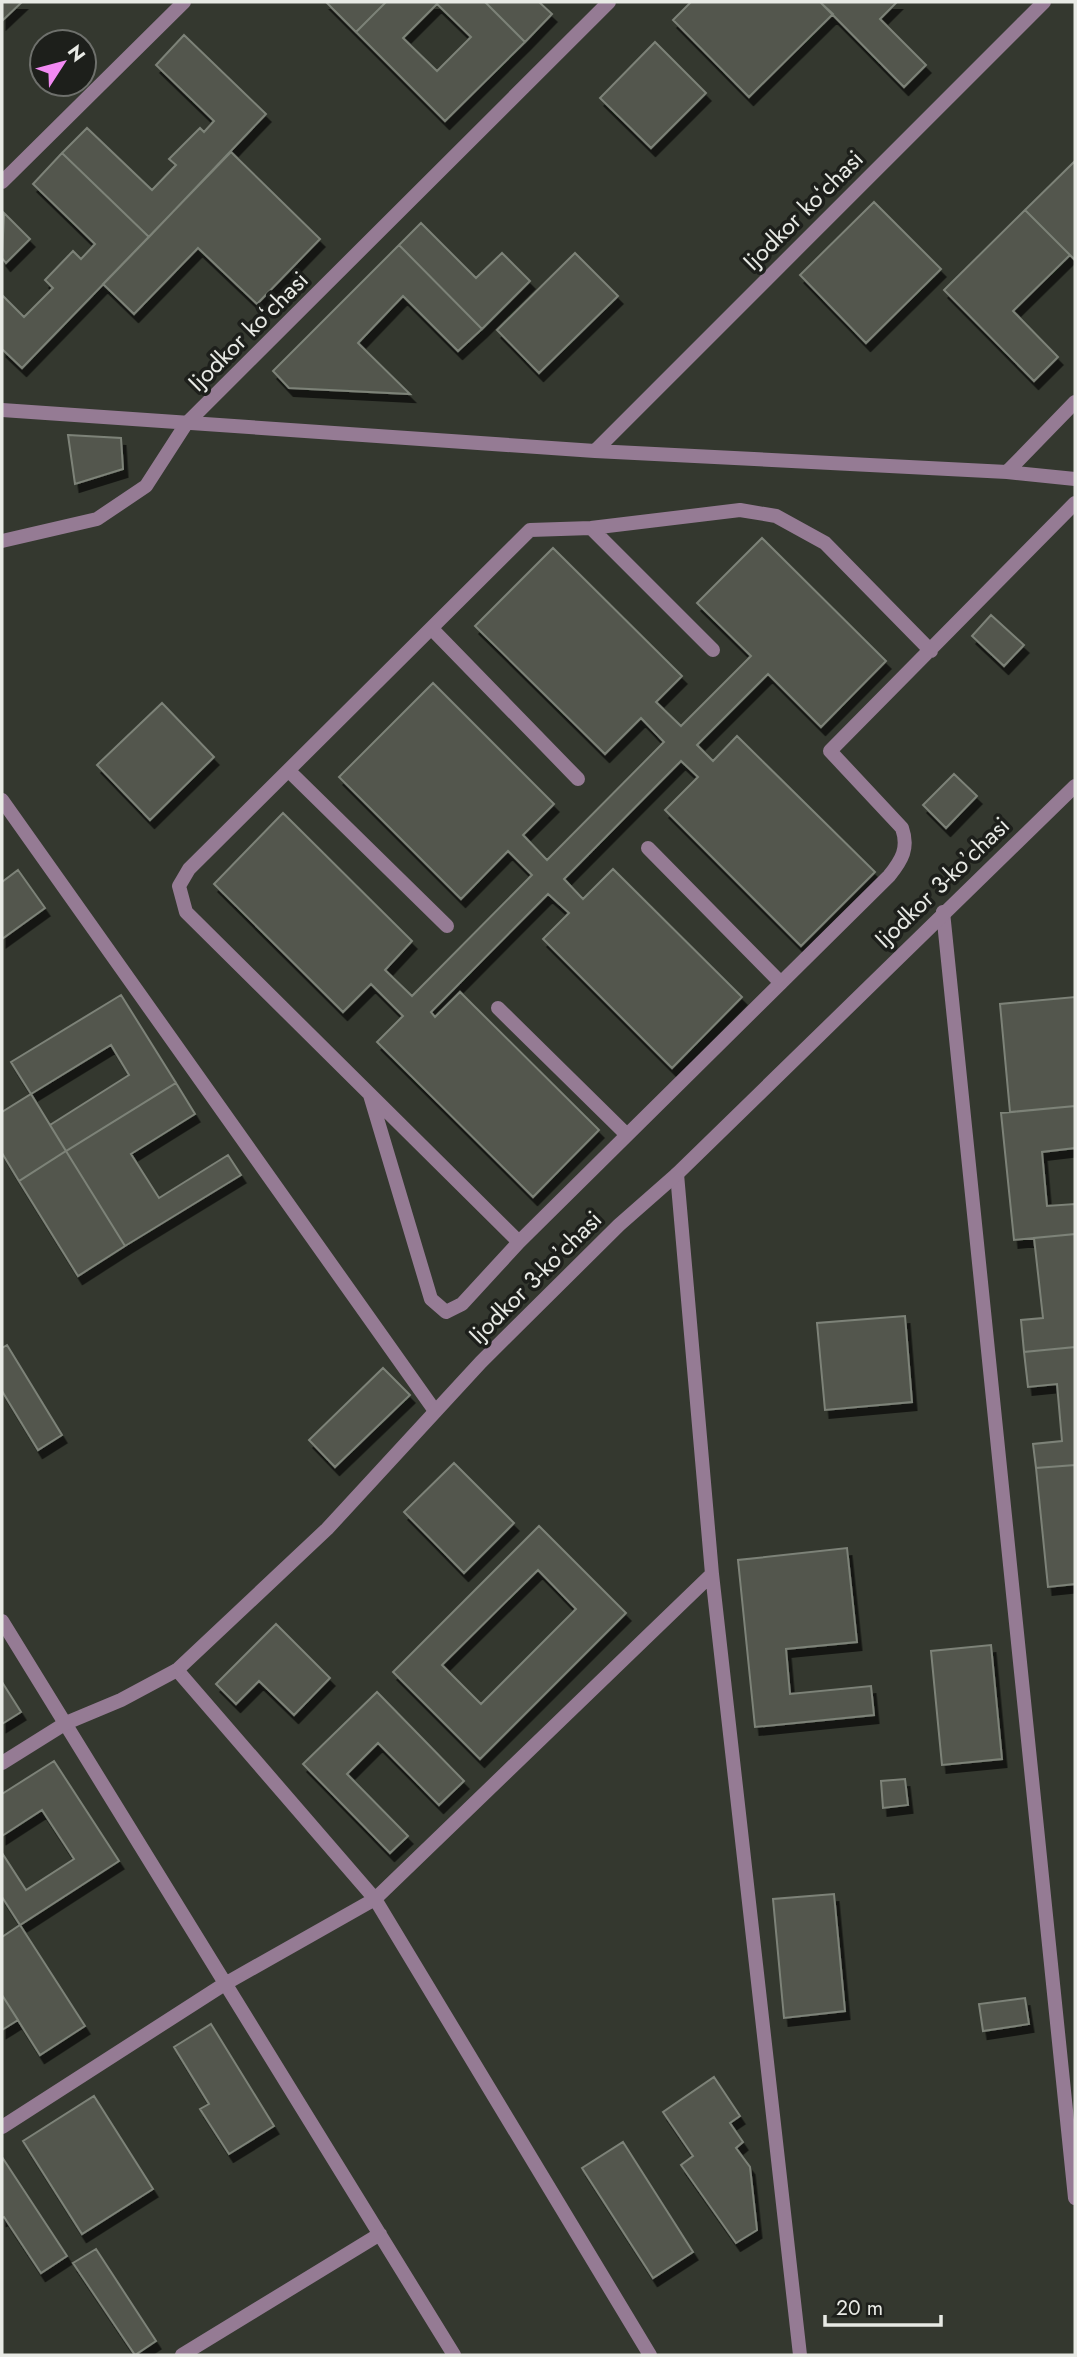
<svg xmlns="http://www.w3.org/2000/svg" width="1077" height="2357" viewBox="0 0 1077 2357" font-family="Jost,sans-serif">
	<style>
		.building { fill: #52574d; stroke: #7d8278; stroke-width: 2; fill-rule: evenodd; filter: url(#shadow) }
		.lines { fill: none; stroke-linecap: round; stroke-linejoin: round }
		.lane { stroke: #957b94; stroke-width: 14 }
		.street { stroke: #957b94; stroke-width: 14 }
		.labels { text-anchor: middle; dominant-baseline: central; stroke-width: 7; stroke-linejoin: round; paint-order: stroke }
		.street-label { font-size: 24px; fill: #e8eae5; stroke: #1d1f1b }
	</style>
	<defs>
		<filter id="shadow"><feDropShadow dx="4.5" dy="8" stdDeviation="0" flood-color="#0009"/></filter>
	</defs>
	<rect width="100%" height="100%" fill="#34382f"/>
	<!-- building -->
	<path class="building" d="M 2,2 L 22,2 L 2,21 Z
		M 326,2 L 386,2 L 356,32 Z
		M 386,2 L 485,2 L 525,42 L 445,121 L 356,32 ZM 437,4 L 471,37 L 437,71 L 403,38 Z
		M 485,2 L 539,2 L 552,14 L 525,42 Z
		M 691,2 L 820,2 L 833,14 L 749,97 L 673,20 Z
		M 820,2 L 897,2 L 880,19 L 926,65 L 904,87 Z
		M 184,35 L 266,114 L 149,237 L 62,153 L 87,128 L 152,190 L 176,165 L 169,159 L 200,128 L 204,132 L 214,121 L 156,65 Z
		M 655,42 L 706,93 L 651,148 L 600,98 Z
		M 231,152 L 320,239 L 257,304 L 198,248 L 134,314 L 103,284 Z
		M 62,153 L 149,237 L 22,368 L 2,349 L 2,295 L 24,317 L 53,288 L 45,280 L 73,251 L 81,259 L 95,244 L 33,184 Z
		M 1075,161 L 1075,260 L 1025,210 Z
		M 874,202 L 941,269 L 866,343 L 800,275 Z
		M 1025,210 L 1070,255 L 1013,311 L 1058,357 L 1034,381 L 944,290 Z
		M 4,213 L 30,239 L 6,263 L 2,258 Z
		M 421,223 L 476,278 L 502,253 L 530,281 L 482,329 L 399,245 Z
		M 399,245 L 482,329 L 458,351 L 403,296 L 358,343 L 410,394 L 289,388 L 273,371 Z
		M 575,253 L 618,296 L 539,373 L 497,330 Z
		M 68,435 L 121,438 L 123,469 L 75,484 Z
		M 762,538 L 886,661 L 821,727 L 768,674 L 697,745 L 713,761 L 737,736 L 875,872 L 801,946 L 665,810 L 698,777 L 681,761 L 564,879 L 583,899 L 613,869 L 742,997 L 672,1068 L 543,939 L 569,913 L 548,894 L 431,1012 L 435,1017 L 460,992 L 599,1130 L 533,1197 L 377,1042 L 403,1016 L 371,984 L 343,1012 L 214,884 L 283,813 L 412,941 L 385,970 L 412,996 L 532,875 L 508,851 L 461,899 L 339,777 L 433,683 L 554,804 L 523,835 L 547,860 L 664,742 L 641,718 L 605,754 L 475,626 L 553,548 L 682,676 L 656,702 L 681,726 L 751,656 L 697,603 Z
		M 991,615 L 1024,645 L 1004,666 L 972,636 Z
		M 162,703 L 214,757 L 150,820 L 97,765 Z
		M 954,774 L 977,796 L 946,828 L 923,805 Z
		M 18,870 L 45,908 L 2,939 L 2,882 Z
		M 121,995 L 176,1083 L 66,1151 L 50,1125 L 129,1075 L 111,1045 L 31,1094 L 11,1062 Z
		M 1075,997 L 1075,1106 L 1010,1112 L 1000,1004 Z
		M 176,1083 L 195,1114 L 131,1154 L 159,1198 L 228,1155 L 241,1175 L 125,1246 L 66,1151 Z
		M 31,1094 L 66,1151 L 19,1181 L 2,1153 L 2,1112 Z
		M 1075,1106 L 1075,1148 L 1042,1152 L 1047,1206 L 1075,1204 L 1075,1234 L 1014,1240 L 1001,1113 Z
		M 66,1151 L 125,1246 L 78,1276 L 19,1181 Z
		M 1075,1234 L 1075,1347 L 1024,1352 L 1021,1320 L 1043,1318 L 1034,1238 Z
		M 905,1316 L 912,1402 L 825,1410 L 817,1323 Z
		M 7,1345 L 62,1435 L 38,1450 L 2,1391 L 2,1348 Z
		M 1075,1347 L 1075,1465 L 1036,1468 L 1033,1444 L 1062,1441 L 1057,1384 L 1028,1387 L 1024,1352 Z
		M 383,1368 L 410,1395 L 335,1467 L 309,1440 Z
		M 454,1463 L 514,1523 L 464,1573 L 404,1512 Z
		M 1075,1465 L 1075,1584 L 1048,1587 L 1036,1468 Z
		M 539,1526 L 626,1613 L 480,1759 L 393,1672 ZM 538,1570 L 576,1609 L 481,1704 L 442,1665 Z
		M 847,1548 L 857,1642 L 786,1649 L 790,1694 L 871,1686 L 874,1715 L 755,1727 L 738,1560 Z
		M 276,1624 L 330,1678 L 294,1715 L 259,1681 L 236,1704 L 216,1684 Z
		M 991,1645 L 1002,1759 L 942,1765 L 931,1651 Z
		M 2,1682 L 21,1712 L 2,1724 Z
		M 377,1692 L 464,1781 L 439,1805 L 378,1743 L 347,1774 L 408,1836 L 390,1853 L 303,1764 Z
		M 54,1761 L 119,1861 L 20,1925 L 2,1897 L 2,1853 L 26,1890 L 74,1859 L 42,1810 L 2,1836 L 2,1794 Z
		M 905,1779 L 908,1805 L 883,1808 L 881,1781 Z
		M 834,1894 L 845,2011 L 784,2018 L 773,1899 Z
		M 20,1925 L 85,2026 L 40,2055 L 2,1995 L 2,1937 Z
		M 2,1995 L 18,2020 L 2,2030 Z
		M 1025,1998 L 1029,2024 L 983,2031 L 979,2004 Z
		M 211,2024 L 274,2126 L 229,2154 L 200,2109 L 209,2104 L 174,2047 Z
		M 714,2077 L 740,2116 L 730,2123 L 743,2142 L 736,2148 L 750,2167 L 757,2230 L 736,2243 L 681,2165 L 693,2156 L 663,2112 Z
		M 94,2096 L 153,2189 L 82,2234 L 23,2141 Z
		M 623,2142 L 693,2252 L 653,2278 L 582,2168 Z
		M 2,2157 L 67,2256 L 41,2273 L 4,2217 L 2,2218 Z
		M 96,2249 L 156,2341 L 135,2355 L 73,2263 Z"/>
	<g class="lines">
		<!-- lane -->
		<path class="lane" d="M 591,528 L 713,650
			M 432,629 L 578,779
			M 931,651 L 825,543 L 776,516 L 740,510 L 591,528 L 530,530 L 189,869 L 179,886 L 186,912 L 519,1242 L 889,876 C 902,860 909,848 902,828 L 830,751 L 1075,503
			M 290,772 L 447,926
			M 2,800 L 435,1411
			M 648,848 L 781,983
			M 943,912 L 1075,2198
			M 498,1008 L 627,1135
			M 370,1095 L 431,1299 L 446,1312 L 462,1304 L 519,1242
			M 677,1174 L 712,1574 L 800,2355
			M 2,1621 L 454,2355
			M 177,1670 L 375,1899 L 650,2355
			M 2,2127 L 223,1985 L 375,1899 L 712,1574
			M 182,2355 L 380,2234"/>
		<!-- street -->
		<path class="street" d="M 2,182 L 184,2
			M 2,410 L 595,451 L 1007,472 L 1075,479
			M 595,451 L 1044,2
			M 1007,472 L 1075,402
			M 2,541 L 97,519 L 146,486 L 186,424 L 609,2
			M 2,1763 L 66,1723 L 121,1700 L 177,1670 L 327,1529 L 481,1362 L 619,1225 L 677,1174 L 1075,786"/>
	</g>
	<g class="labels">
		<!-- street labels -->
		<g class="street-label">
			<text transform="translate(803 210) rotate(-45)">Ijodkor koʻchasi</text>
			<text transform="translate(248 331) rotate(-45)">Ijodkor koʻchasi</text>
			<text transform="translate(942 882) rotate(-44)">Ijodkor 3-koʼchasi</text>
			<text transform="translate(535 1277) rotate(-45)">Ijodkor 3-koʼchasi</text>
		</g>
	</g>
	<!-- border -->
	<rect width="1077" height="2357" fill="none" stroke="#e8eae5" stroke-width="7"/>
	<!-- north arrow -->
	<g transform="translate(63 63) rotate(54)"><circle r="33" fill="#1d1f1b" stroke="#6e706c" stroke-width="2"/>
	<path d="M0-5L12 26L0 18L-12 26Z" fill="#f28af3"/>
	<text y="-10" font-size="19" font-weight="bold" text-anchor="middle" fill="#e8eae5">N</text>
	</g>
	<!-- scale -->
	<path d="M825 2315v10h116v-10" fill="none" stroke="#e8eae5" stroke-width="3.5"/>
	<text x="836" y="2315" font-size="21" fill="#e8eae5" stroke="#1d1f1b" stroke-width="5" paint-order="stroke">20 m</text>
</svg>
